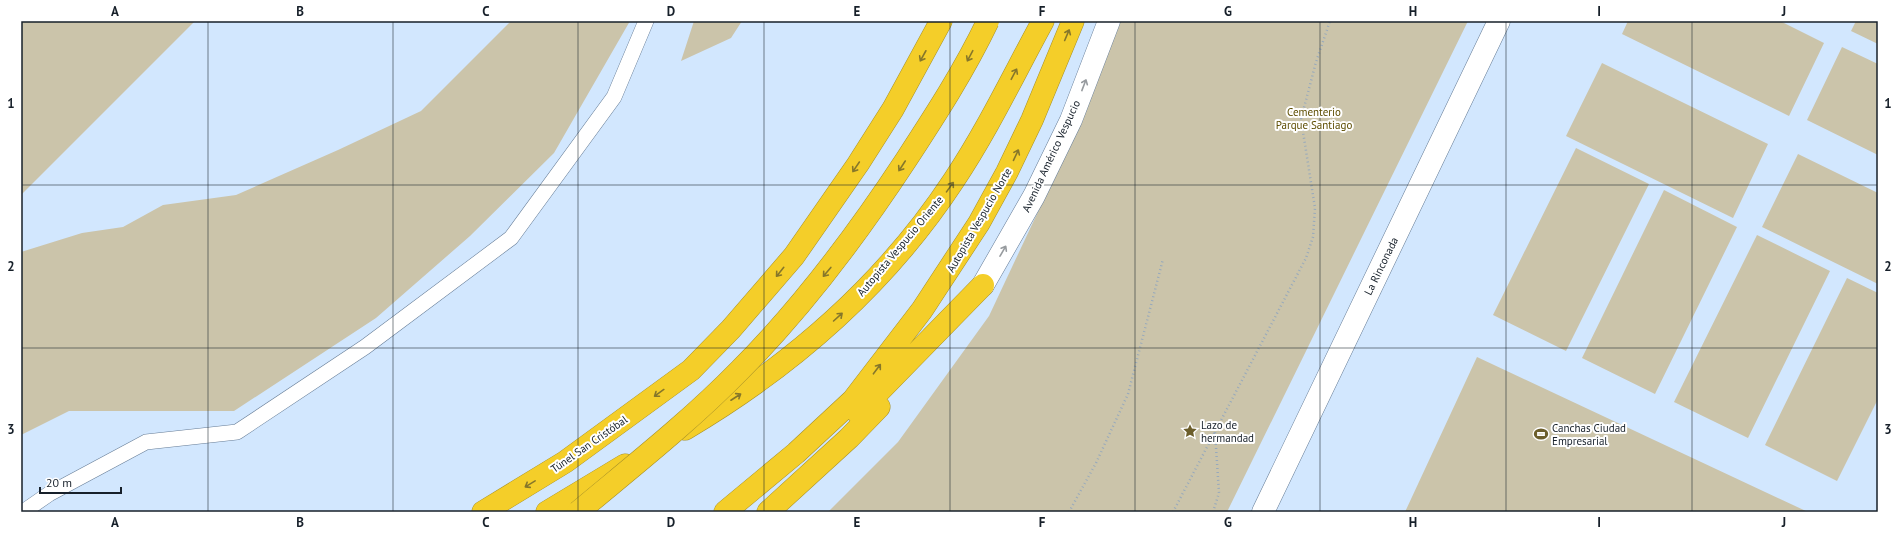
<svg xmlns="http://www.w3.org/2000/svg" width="1899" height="533" viewBox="0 0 1899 533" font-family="'PT Sans',sans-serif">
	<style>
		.green { fill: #cbc4aa }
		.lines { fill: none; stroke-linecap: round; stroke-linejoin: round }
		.service-casing { stroke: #657c96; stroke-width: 16 }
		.minor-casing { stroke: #657c96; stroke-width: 23 }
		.tertiary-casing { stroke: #657c96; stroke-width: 23 }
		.motorway-casing { stroke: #a79129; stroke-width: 23 }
		.path { stroke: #97a9bc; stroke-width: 2.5; stroke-dasharray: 1 3; stroke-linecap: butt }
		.service { stroke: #fff; stroke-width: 15 }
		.minor { stroke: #fff; stroke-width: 22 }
		.tertiary { stroke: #fff; stroke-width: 22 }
		.motorway { stroke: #f4ce29; stroke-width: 22 }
		.motorway-bridge-casing { stroke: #a79129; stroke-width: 23; stroke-linecap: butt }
		.motorway-bridge { stroke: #f4ce29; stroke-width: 22 }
		.oneway { stroke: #86772a }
		.oneway2 { stroke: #979b9f }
		.grid { fill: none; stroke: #17202a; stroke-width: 1; stroke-opacity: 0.55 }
		.labels { text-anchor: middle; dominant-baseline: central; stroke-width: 4; stroke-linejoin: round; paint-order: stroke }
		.park-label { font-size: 11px; fill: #5d4d01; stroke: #fff }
		.street-label { font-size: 11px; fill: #17202a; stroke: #fff }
		.poi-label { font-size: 11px; fill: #17202a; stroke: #fff; text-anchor: start }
		.neatline { fill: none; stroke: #17202a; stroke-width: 1.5 }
		.grid-label { font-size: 13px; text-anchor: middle; font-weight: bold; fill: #17202a }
	</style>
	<rect width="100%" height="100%" fill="#d2e7fe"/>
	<!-- green -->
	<path class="green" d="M 21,21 L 195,21 L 21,195 Z
		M 511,21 L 630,21 L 554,153 L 470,236 L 376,318 L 234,411 L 69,411 L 21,435 L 21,252 L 82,233 L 123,227 L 163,205 L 236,195 L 338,150 L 421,111 Z
		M 694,21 L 742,21 L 731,38 L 681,61 Z
		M 1117,21 L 1468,21 L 1227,512 L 828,512 L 898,442 L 989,316 L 1060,165 Z
		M 1628,21 L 1780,21 L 1824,43 L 1789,116 L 1622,34 Z
		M 1856,21 L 1878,21 L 1878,44 L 1851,31 Z
		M 1842,47 L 1878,64 L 1878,155 L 1807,120 Z
		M 1602,63 L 1768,144 L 1733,218 L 1566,136 Z
		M 1576,148 L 1649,184 L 1566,351 L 1493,315 Z
		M 1798,154 L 1878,193 L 1878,284 L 1762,227 Z
		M 1664,190 L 1737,227 L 1655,394 L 1582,358 Z
		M 1757,235 L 1830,271 L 1748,438 L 1674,402 Z
		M 1847,278 L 1878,293 L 1878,399 L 1837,481 L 1765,445 Z
		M 1477,357 L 1808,512 L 1405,512 Z"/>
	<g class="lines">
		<defs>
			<path id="service" d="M 23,512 L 49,494 L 146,442 L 237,432 L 365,347 L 511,238 L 614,97 L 646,21"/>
			<path id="minor" d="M 1263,512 L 1499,21"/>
			<path id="tertiary" d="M 983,285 L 1034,196 L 1071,120 L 1109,21"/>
			<path id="motorway" d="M 858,413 L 983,285
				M 685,429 C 793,365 885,285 954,180 C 988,129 1014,74 1043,21
				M 483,512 L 565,462 L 691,370 L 731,329 L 794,256 L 858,164 L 893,109 L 941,21
				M 547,512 L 625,465
				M 725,512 L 796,453 L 853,400 L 922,310 L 979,223 L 1007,172 L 1032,120 L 1073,21
				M 768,512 L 849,438 L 879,407"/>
		</defs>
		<!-- service casing -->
		<use href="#service" class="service-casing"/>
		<!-- minor casing -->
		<use href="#minor" class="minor-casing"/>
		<!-- tertiary casing -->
		<use href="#tertiary" class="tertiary-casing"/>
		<!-- motorway casing -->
		<use href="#motorway" class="motorway-casing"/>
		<!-- path -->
		<path class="path" d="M 1069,512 L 1096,463 L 1128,394 L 1163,259
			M 1173,512 L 1306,258 L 1313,237 L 1315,208 L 1301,119 L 1316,62 L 1330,21
			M 1213,512 L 1219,493 L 1215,432"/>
		<!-- service -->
		<use href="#service" class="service"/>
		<!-- minor -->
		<use href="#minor" class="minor"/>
		<!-- tertiary -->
		<use href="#tertiary" class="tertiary"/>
		<!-- motorway -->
		<use href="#motorway" class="motorway"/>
		<defs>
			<path id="motorway-bridge" d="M 578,512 C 633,466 689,422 739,371 C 803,307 856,236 906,160 C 936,114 964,71 988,21"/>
		</defs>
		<!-- motorway-bridge casing -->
		<use href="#motorway-bridge" class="motorway-bridge-casing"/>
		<!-- motorway-bridge -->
		<use href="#motorway-bridge" class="motorway-bridge"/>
	</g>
	<!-- one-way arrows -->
	<defs><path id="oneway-shaft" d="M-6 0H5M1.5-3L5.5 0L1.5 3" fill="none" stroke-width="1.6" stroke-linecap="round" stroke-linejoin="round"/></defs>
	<g class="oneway">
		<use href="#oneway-shaft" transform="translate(1067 35) rotate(-67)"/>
		<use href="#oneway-shaft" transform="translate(923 56) rotate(119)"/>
		<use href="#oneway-shaft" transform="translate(970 56) rotate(118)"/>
		<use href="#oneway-shaft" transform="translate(1014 74) rotate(-62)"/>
		<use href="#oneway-shaft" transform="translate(1016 155) rotate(-65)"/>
		<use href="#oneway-shaft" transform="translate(902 166) rotate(123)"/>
		<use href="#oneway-shaft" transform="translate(856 167) rotate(124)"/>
		<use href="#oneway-shaft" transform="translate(950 187) rotate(-54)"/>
		<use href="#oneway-shaft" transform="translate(780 272) rotate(129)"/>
		<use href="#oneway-shaft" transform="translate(827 272) rotate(130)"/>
		<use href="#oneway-shaft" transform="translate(838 317) rotate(-42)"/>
		<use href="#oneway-shaft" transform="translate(877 369) rotate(-53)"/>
		<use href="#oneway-shaft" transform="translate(659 393) rotate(144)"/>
		<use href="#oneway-shaft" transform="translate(736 397) rotate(-33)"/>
		<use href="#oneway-shaft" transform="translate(530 484) rotate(149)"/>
	</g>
	<g class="oneway2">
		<use href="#oneway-shaft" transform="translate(1084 85) rotate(-69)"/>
		<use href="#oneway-shaft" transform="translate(1003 251) rotate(-60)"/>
	</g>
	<!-- grid -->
	<path class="grid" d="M 208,21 L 208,512M 393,21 L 393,512M 578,21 L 578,512M 764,21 L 764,512M 950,21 L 950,512M 1135,21 L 1135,512M 1320,21 L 1320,512M 1506,21 L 1506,512M 1692,21 L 1692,512M 21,185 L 1878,185M 21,348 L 1878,348"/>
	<!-- icons -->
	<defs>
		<symbol id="sight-bare" viewBox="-9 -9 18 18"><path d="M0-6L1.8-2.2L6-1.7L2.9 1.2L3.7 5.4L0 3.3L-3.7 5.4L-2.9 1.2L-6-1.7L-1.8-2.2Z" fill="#6c5e2b" stroke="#fff" stroke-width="2.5" paint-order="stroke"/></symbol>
		<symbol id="stadium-bare" viewBox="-9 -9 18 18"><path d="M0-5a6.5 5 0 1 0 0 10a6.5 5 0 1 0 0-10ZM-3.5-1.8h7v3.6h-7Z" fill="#6c5e2b" stroke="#fff" stroke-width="2.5" paint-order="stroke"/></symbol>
	</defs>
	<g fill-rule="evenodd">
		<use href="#sight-bare" x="1180" y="421" width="20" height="20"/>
		<use href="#stadium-bare" x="1531" y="424" width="20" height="20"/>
	</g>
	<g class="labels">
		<!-- park labels -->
		<g class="park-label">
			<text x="1314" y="112">Cementerio<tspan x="1314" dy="13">Parque Santiago</tspan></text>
		</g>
		<!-- street labels -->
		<g class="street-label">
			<text transform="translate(1051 156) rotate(-65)">Avenida Américo Vespucio</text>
			<text transform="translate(979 220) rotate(-60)">Autopista Vespucio Norte</text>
			<text transform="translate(900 246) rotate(-50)">Autopista Vespucio Oriente</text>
			<text transform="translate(1381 266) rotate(-64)">La Rinconada</text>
			<text transform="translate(589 444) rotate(-35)">Túnel San Cristóbal</text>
		</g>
		<!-- poi labels -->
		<g class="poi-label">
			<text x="1201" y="425">Lazo de<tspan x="1201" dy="13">hermandad</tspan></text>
			<text x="1552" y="428">Canchas Ciudad<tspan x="1552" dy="13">Empresarial</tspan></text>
		</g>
	</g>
	<!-- border -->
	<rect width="1899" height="533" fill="none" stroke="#ffffff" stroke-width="44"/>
	<!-- scale -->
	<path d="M40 487v6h81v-6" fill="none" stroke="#17202a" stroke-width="2"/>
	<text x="46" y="487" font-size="12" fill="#17202a" stroke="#ffffff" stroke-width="3" paint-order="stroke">20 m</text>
	<rect x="22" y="22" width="1855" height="489" class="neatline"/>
	<g class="grid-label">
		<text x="115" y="16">A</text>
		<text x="300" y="16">B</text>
		<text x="486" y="16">C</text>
		<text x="671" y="16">D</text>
		<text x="857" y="16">E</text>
		<text x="1042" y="16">F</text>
		<text x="1228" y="16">G</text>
		<text x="1413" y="16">H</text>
		<text x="1599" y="16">I</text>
		<text x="1784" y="16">J</text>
		<text x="11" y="108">1</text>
		<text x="1888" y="108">1</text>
		<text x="11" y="271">2</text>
		<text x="1888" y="271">2</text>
		<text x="11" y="434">3</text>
		<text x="1888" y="434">3</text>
		<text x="115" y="527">A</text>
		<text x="300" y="527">B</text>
		<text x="486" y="527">C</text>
		<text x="671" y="527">D</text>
		<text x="857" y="527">E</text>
		<text x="1042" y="527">F</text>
		<text x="1228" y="527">G</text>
		<text x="1413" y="527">H</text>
		<text x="1599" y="527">I</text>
		<text x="1784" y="527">J</text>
	</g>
</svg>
